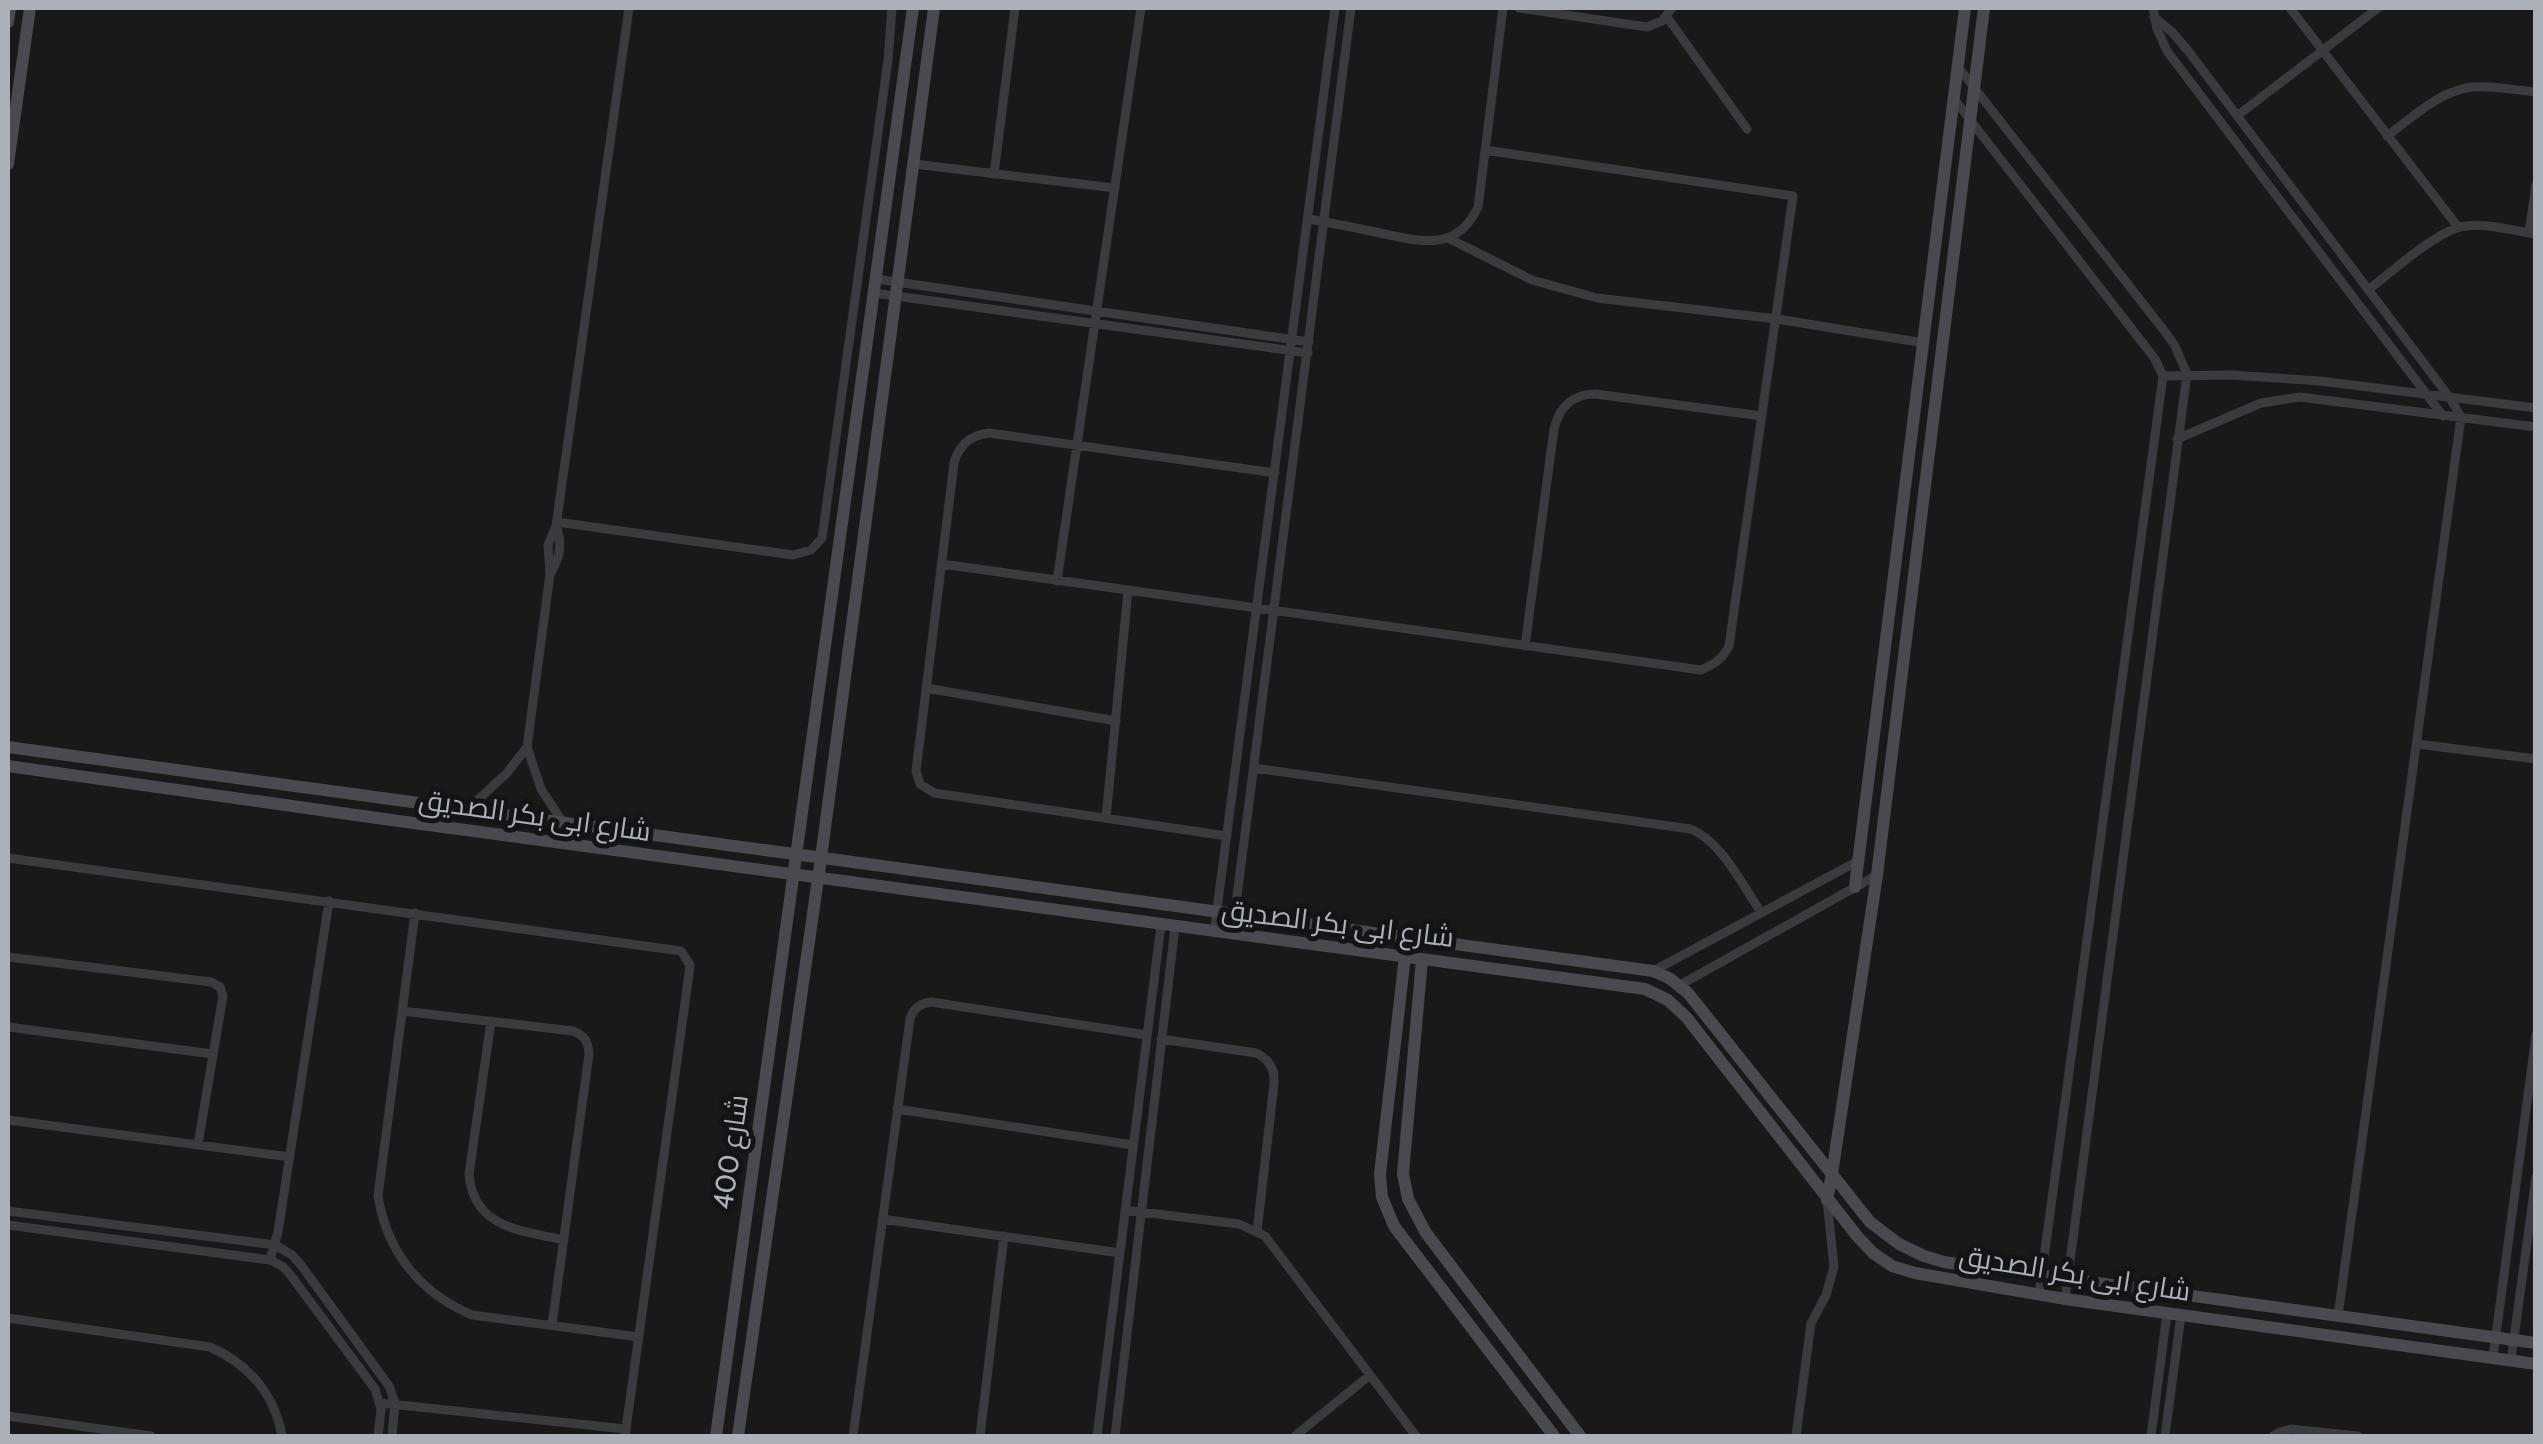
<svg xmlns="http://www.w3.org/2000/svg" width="2543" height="1444" viewBox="0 0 2543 1444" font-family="Cabin,Cairo,sans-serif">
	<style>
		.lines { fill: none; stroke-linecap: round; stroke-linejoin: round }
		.street { stroke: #3a3b3f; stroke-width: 9 }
		.secondary { stroke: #484a4f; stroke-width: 12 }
		.labels { text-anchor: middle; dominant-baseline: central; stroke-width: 10; stroke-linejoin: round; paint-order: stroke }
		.street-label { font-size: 28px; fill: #acb0b9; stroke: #131415 }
	</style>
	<rect width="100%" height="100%" fill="#19191a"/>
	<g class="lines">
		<!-- street -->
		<path class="street" d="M 1519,8 L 1647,27 L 1662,21 L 1672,8
			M 2153,8 L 2157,29 L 2167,51 L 2443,416
			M 2290,8 L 2458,227
			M 1667,17 L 1747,129
			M 2154,17 L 2173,33 L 2189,52 L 2450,398 L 2461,417 L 2338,1316
			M 1958,67 L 2166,333 L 2175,346 L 2187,374 L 2065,1299
			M 1954,99 L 2155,359 L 2163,376 L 2039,1295
			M 2237,116 L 2378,8
			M 2387,136 C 2413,117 2438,92 2471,87 C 2492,85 2514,90 2536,92
			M 914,164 L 1115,188
			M 994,174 L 1015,8
			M 1308,219 C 1332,223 1356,228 1380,233 C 1419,241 1457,253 1478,207 L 1503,8
			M 2529,233 L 2536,184
			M 1448,238 L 1532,280 L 1597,298 L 1777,319 L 1924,343
			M 876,279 L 1309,342
			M 2368,290 C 2392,272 2438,229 2466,226 C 2488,223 2513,231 2536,234
			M 874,293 L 1308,353
			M 2163,376 L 2231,375 L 2320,381 L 2536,408
			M 2177,439 L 2261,403 L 2300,397 L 2536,427
			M 557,522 L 793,555 L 811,550 L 822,538 L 888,60 L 892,8
			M 942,564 L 1701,670 C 1714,664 1722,660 1729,646 L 1793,196 L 1485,150
			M 550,574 C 560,558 563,544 556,526
			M 1057,581 L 1141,8
			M 1525,646 L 1554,429 C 1559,408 1572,394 1595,394 L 1762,416
			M 926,688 L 1116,721
			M 2417,744 L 2536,759
			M 1254,768 L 1691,829 C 1723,843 1741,884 1761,912
			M 467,810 L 507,773 L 527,747
			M 1106,818 L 1128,591
			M 564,824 L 541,789 L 527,747 L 550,574 L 548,545 L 556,526 L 629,8
			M 1227,836 L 934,793 L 920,784 L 916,771 L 954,463 C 959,445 971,435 989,433 L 1275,473
			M 8,858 L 681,951 L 690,965 L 689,974 L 625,1436
			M 415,913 L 378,1196 C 387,1252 420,1293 472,1315 L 639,1337
			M 1214,932 L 1335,8
			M 1232,935 L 1351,8
			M 8,957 L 211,982 L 220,987 L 223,996 L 198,1144
			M 1653,971 L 1860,860
			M 1680,985 L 1877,875
			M 402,1011 L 573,1031 C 585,1036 588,1041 589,1054 L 552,1325
			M 491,1021 L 469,1174 C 473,1228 522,1231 564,1240
			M 8,1027 L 213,1054
			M 1161,1039 L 1256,1053 C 1269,1059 1275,1070 1274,1084 L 1257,1231
			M 897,1109 L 1133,1145
			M 8,1120 L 290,1157
			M 1125,1210 L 1239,1224 L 1265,1236 L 1416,1436
			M 8,1211 L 275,1245 L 292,1255 L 301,1265 L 389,1386 L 395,1403 L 392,1436
			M 882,1219 L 1120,1253
			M 8,1225 L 270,1260 L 282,1266 L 289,1273 L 375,1389 L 381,1409 L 378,1436
			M 270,1260 L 278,1232 L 329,901
			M 8,1318 L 210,1347 C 249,1364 275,1395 282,1436
			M 2493,1357 L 2536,1035
			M 2511,1360 L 2536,1177
			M 381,1403 L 626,1429
			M 8,1416 L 151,1436
			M 853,1436 L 910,1019 C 913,1009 920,1003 931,1002 L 1147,1035
			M 980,1436 L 1004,1236
			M 1097,1436 L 1161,925
			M 1115,1436 L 1175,927
			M 1295,1436 L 1370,1375
			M 1796,1436 L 1811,1323 L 1826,1295 L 1834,1267 L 1827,1200
			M 2151,1436 L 2167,1313
			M 2165,1436 L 2181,1315
			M 2273,1436 L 2280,1432 L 2291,1429 L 2358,1436"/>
		<!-- secondary -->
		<path class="secondary" d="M 8,22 L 10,8
			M 8,164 L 30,8
			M 8,747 L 1653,971 L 1669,978 L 1688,993 L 1870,1222 L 1899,1244 L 1924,1256 L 1944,1262 L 2536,1343
			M 8,766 L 384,819 L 1645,989 L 1668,1000 L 1687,1018 L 1857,1236 L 1873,1253 L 1892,1266 L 1915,1273 L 2065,1299 L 2536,1364
			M 1855,887 L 1965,8
			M 1405,956 L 1380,1174 L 1382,1197 L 1394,1226 L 1554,1436
			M 1422,959 L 1403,1174 L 1408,1199 L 1426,1233 L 1580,1436
			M 1827,1200 L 1832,1174 L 1877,875 L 1984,8
			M 716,1436 L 913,8
			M 738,1436 L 821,858 L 934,8"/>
	</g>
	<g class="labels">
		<!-- street labels -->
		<g class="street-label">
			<text transform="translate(535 815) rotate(8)">شارع ابى بكر الصديق</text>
			<text transform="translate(1338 923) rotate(7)">شارع ابى بكر الصديق</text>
			<text transform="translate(730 1152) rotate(-82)">شارع 400</text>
			<text transform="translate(2075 1273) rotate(9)">شارع ابى بكر الصديق</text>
		</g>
	</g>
	<!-- border -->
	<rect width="2543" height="1444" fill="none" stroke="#acb0b9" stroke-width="20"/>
</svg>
